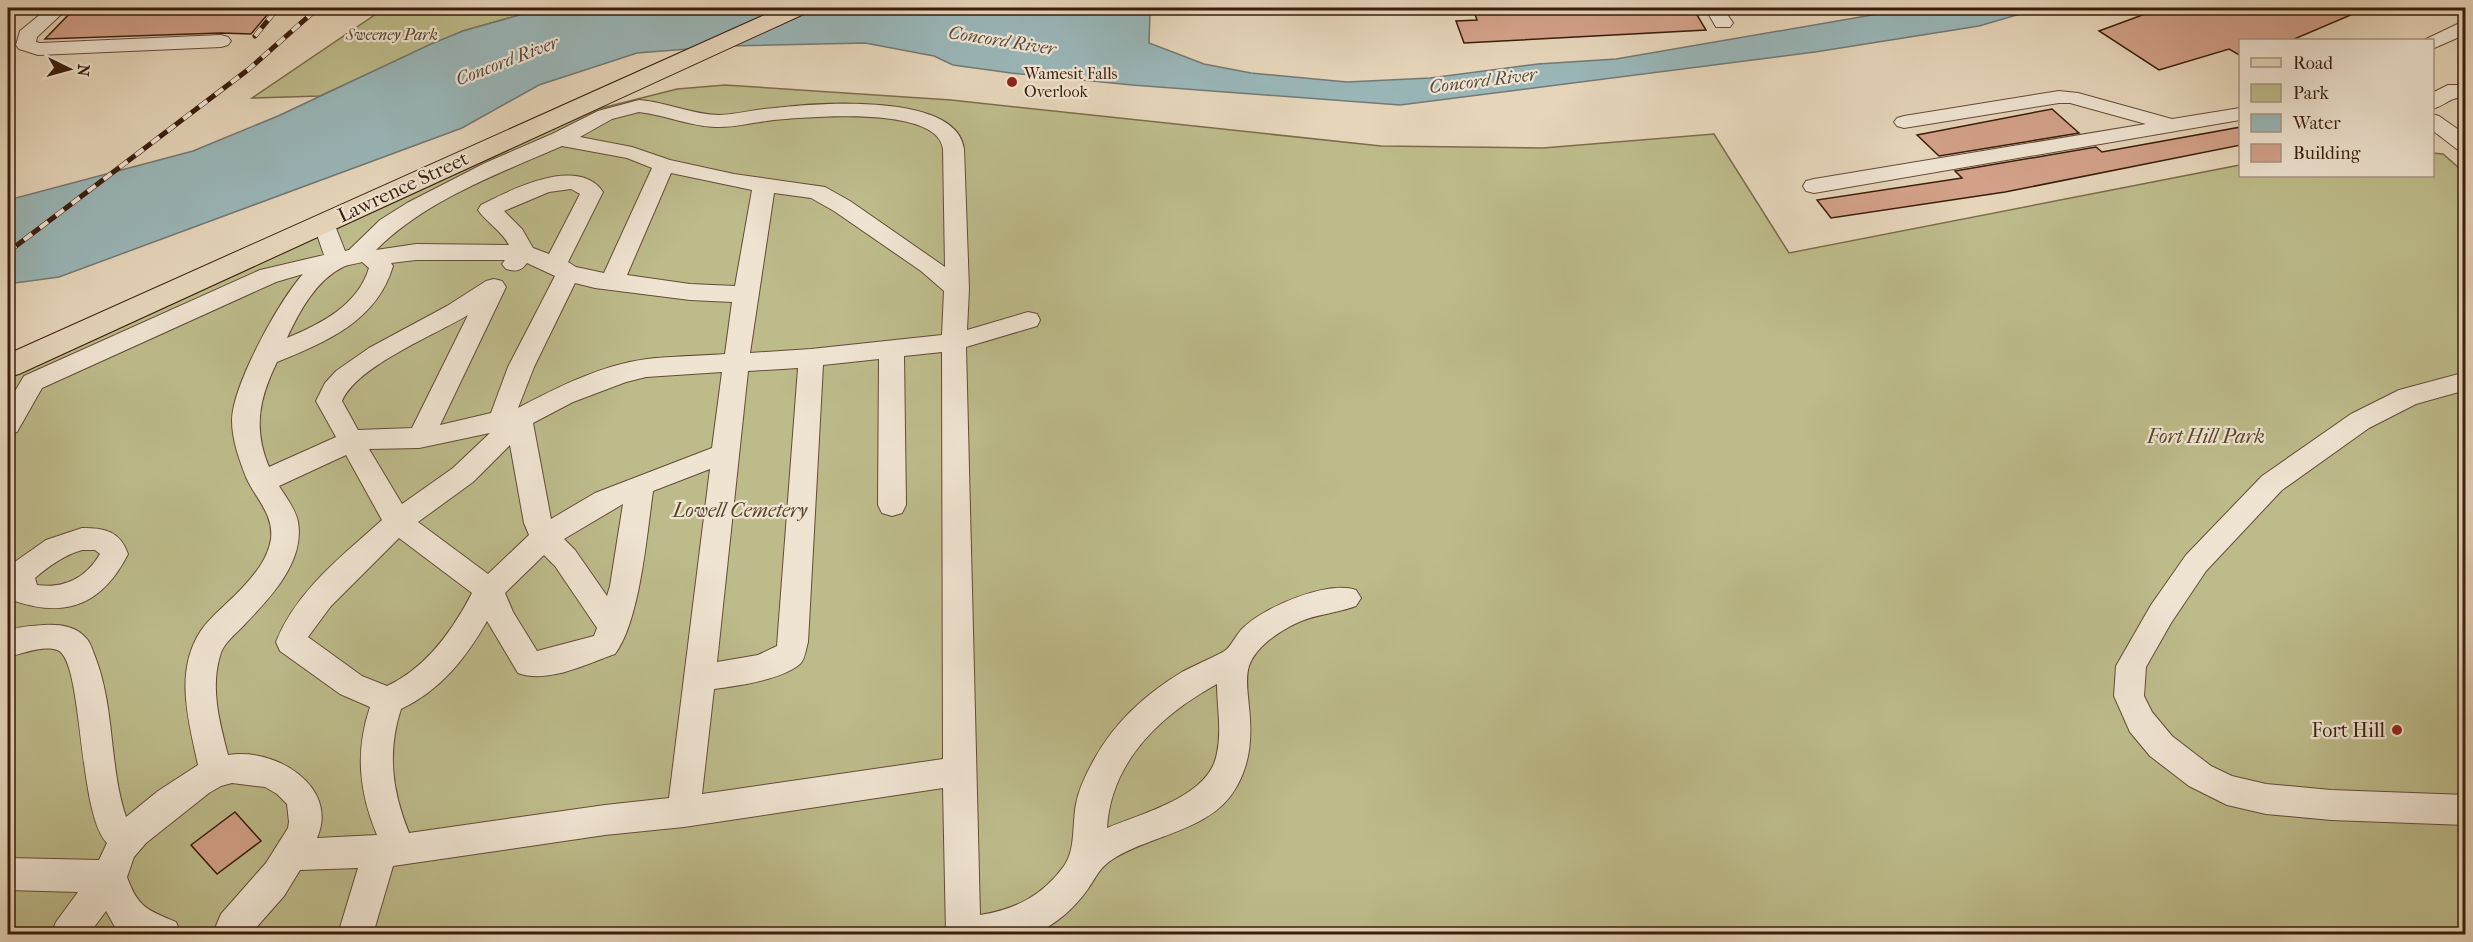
<svg xmlns="http://www.w3.org/2000/svg" width="2473" height="942" viewBox="0 0 2473 942" font-family="'IM FELL French Canon',serif">
	<style>
		.green { fill: #bdbb8a; stroke: #7c6c4a; stroke-width: 1.5 }
		.water { fill: #99b6b8; stroke: #737973; stroke-width: 1.5 }
		.building { fill: #d3a189; stroke: #3a1d0b; stroke-width: 1.5 }
		.lines { fill: none; stroke-linecap: round; stroke-linejoin: round }
		.minor-casing { stroke: #654b37; stroke-width: 2 }
		.major-casing { stroke: #3a1d0b; stroke-width: 2 }
		.minor { fill: #efe4d2; fill-rule: evenodd }
		.major { fill: #e6d5ba; fill-rule: evenodd }
		.rail-far1-casing { stroke: #3a1d0b; stroke-width: 5 }
		.rail-casing { stroke: #3a1d0b; stroke-width: 7 }
		.rail-far1 { stroke: #efe4d2; stroke-width: 4; stroke-dasharray: 10; stroke-linecap: butt }
		.rail { stroke: #efe4d2; stroke-width: 4.5; stroke-dasharray: 13; stroke-linecap: butt }
		.poi-dot { fill: #8f2418; stroke: #efe4d2; stroke-width: 2 }
		.labels { text-anchor: middle; dominant-baseline: central; stroke-width: 4.5; stroke-linejoin: round; paint-order: stroke }
		.far-park-label { font-size: 16px; font-style: italic; fill: #5b442b; stroke: #efe4d2 }
		.far-poi-label { font-size: 16px; fill: #3a1d0b; stroke: #efe4d2; text-anchor: start }
		.far-water-label { font-size: 18px; font-style: italic; fill: #564b3f; stroke: #efe4d2 }
		.street-label { font-size: 20px; fill: #3a1d0b; stroke: #efe4d2 }
		.park-label { font-size: 20px; font-style: italic; fill: #5b442b; stroke: #efe4d2 }
		.poi-label { font-size: 20px; fill: #3a1d0b; stroke: #efe4d2; text-anchor: end }
	</style>
	<rect width="100%" height="100%" fill="#e6d5ba"/>
	<filter id="stains"><feTurbulence type="fractalNoise" baseFrequency=".00333" numOctaves="4"/><feColorMatrix values="0 0 0 0 .2 0 0 0 0 .09 0 0 0 0 .02 0 0 0 .5 -.17"/></filter>
	<radialGradient id="worn" r=".72"><stop offset=".6" stop-color="#630" stop-opacity="0"/><stop offset="1" stop-color="#630" stop-opacity=".3"/></radialGradient>
	<!-- green -->
	<path class="green" d="M 385,8 L 544,8 L 463,31 L 320,96 L 252,98 Z
		M 725,85 L 951,100 L 1381,146 L 1543,148 L 1714,134 L 1789,253 L 2240,165 L 2240,176 L 2432,176 L 2433,153 L 2443,154 L 2466,174 L 2465,934 L 8,934 L 8,379 L 598,109 L 677,89 Z"/>
	<!-- water -->
	<path class="water" d="M 544,8 L 1173,8 L 1150,14 L 1149,43 L 1204,64 L 1251,73 L 1347,82 L 1430,78 L 1538,64 L 1616,59 L 1872,15 L 1900,8 L 2041,8 L 1979,26 L 1815,52 L 1400,105 L 1132,85 L 1011,73 L 953,65 L 934,56 L 865,43 L 726,46 L 637,53 L 539,85 L 462,128 L 59,277 L 8,284 L 8,200 L 193,151 L 278,116 L 431,44 L 463,31 Z"/>
	<!-- building -->
	<path class="building" d="M 75,8 L 273,8 L 251,34 L 221,33 L 45,39 Z
		M 1473,8 L 1693,8 L 1706,30 L 1464,43 L 1456,21 L 1477,20 Z
		M 2176,8 L 2367,8 L 2292,40 L 2241,40 L 2241,56 L 2229,49 L 2159,70 L 2099,31 L 2153,11 L 2160,14 Z
		M 2052,109 L 2079,133 L 1939,156 L 1917,135 Z
		M 2241,127 L 2241,145 L 2005,192 L 1831,218 L 1817,200 L 1962,178 L 1955,171 L 2096,147 L 2102,152 Z
		M 235,812 L 261,841 L 217,874 L 191,845 Z"/>
	<g class="lines">
		<defs>
			<path id="minor" d="M 48,8 L 68,8 L 37,37 L 36,42 L 40,43 L 221,35 L 228,37 L 231,41 L 228,45 L 221,47 L 38,55 L 19,49 L 16,45 L 20,31 Z
				M 1705,8 L 1723,8 L 1733,23 L 1730,27 L 1716,27 Z
				M 2466,20 L 2466,34 L 2432,49 L 2432,40 L 2424,40 Z
				M 2448,85 L 2466,85 L 2466,97 C 2449,97 2447,105 2432,109 L 2432,93 Z
				M 2059,91 L 2078,93 L 2172,119 L 2240,108 L 2240,120 L 1814,193 L 1806,191 L 1803,186 L 1806,181 L 1814,179 L 2146,124 L 2070,103 L 2059,103 L 1904,128 L 1897,126 L 1894,122 L 1897,118 L 1904,116 Z
				M 639,100 C 667,102 693,115 720,115 C 739,114 757,109 775,108 C 817,103 957,92 964,149 L 969,289 L 967,330 L 1028,312 L 1037,314 L 1040,320 L 1037,326 L 966,347 L 980,915 C 1016,909 1042,896 1064,866 C 1076,849 1072,824 1076,804 C 1079,788 1087,772 1095,758 C 1115,722 1147,693 1182,672 C 1195,665 1210,659 1223,652 C 1231,648 1236,634 1243,628 C 1264,607 1328,580 1356,590 L 1361,598 L 1356,606 C 1338,613 1317,614 1299,622 C 1281,630 1256,646 1249,666 C 1245,679 1248,694 1249,707 C 1252,735 1251,761 1237,786 C 1213,831 1152,834 1113,859 C 1099,868 1097,876 1088,889 C 1075,907 1057,924 1036,933 C 1025,938 963,934 946,934 L 943,788 L 684,827 L 605,835 L 393,866 L 373,934 L 338,934 L 358,868 L 300,870 L 284,896 L 254,930 L 255,934 L 219,934 L 216,926 L 221,914 L 266,863 L 288,828 L 289,822 L 287,804 L 277,794 L 265,787 L 232,783 L 221,786 L 209,793 L 146,843 L 134,857 L 127,877 C 138,908 148,910 176,922 L 181,934 L 124,934 L 115,927 L 106,911 L 89,934 L 51,934 L 56,922 L 78,892 L 8,890 L 8,858 L 99,860 L 107,843 C 77,813 84,658 57,650 C 42,645 22,654 8,657 L 8,631 C 20,626 31,626 44,625 C 58,624 76,626 86,638 C 91,643 93,652 96,659 C 115,710 109,766 126,817 L 158,791 L 198,765 C 189,722 174,673 200,632 C 211,615 230,602 244,586 C 256,573 268,558 271,539 C 274,514 255,498 246,477 C 239,459 232,440 232,420 C 233,384 279,301 303,274 L 276,282 L 42,388 L 17,432 L 8,435 L 8,403 L 24,376 L 260,270 L 324,255 L 313,223 L 316,218 L 324,216 L 332,218 L 345,251 L 349,250 L 380,220 L 407,203 L 485,163 L 552,134 L 598,111 ZM 639,112 C 665,115 689,126 715,127 C 735,128 755,122 774,120 C 807,117 938,105 943,149 L 945,267 L 850,201 L 825,187 L 734,174 L 670,160 L 632,147 L 580,137 L 612,119 ZM 562,146 L 627,158 L 652,168 L 604,273 L 576,267 L 568,262 L 603,192 C 578,155 510,190 481,205 L 478,210 C 487,223 502,231 509,245 L 416,244 L 376,250 C 426,200 498,174 562,146 ZM 671,173 L 752,190 L 735,286 L 690,284 L 627,275 ZM 571,189 L 580,194 L 549,254 L 533,248 L 522,229 L 504,211 L 549,192 ZM 774,193 L 811,198 L 834,211 L 921,271 L 944,291 L 942,335 L 811,349 L 750,353 ZM 416,260 L 505,260 L 502,264 L 506,269 C 516,272 521,271 527,263 L 555,276 L 508,367 L 491,413 L 440,425 L 506,287 L 502,281 L 494,279 L 486,281 L 447,306 L 369,348 L 336,371 L 325,383 L 316,401 L 336,437 L 269,467 C 253,429 259,398 277,362 C 326,342 377,321 393,266 L 391,263 ZM 362,262 L 369,268 C 358,305 321,324 287,338 C 299,312 316,280 343,267 C 349,264 356,264 362,262 ZM 575,283 L 595,288 L 690,300 L 732,302 L 725,354 C 699,356 672,356 647,359 C 601,365 558,387 518,408 L 534,367 ZM 468,315 L 412,428 L 358,430 L 342,401 C 357,366 435,335 468,315 ZM 942,352 L 943,759 L 702,794 L 714,689 C 738,686 781,680 800,664 C 805,659 806,649 808,642 L 823,365 L 879,359 L 878,505 L 882,513 L 892,516 L 902,513 L 906,505 L 904,356 ZM 798,368 L 777,646 L 758,655 L 717,662 L 748,371 ZM 722,372 L 712,448 L 595,493 L 551,519 L 533,423 L 573,402 L 626,382 L 646,377 ZM 490,433 L 453,468 L 402,504 L 369,449 L 419,448 ZM 510,445 L 524,523 L 529,535 L 488,574 L 418,522 L 473,482 ZM 346,455 L 382,520 C 343,555 296,591 276,642 L 280,651 L 340,694 L 370,707 C 355,752 359,792 377,835 L 317,838 C 340,786 274,747 228,755 C 220,724 210,689 220,656 C 223,643 236,634 245,624 C 270,598 305,562 298,522 C 296,510 286,497 279,486 ZM 710,469 L 669,798 L 605,805 L 409,833 C 392,791 387,752 401,709 C 441,690 466,658 487,621 L 518,673 C 548,684 586,664 615,654 C 640,621 647,533 653,491 ZM 623,504 L 610,586 L 607,596 L 575,550 L 564,539 ZM 399,538 L 472,593 C 453,630 426,668 387,686 L 362,676 L 308,637 L 331,606 ZM 544,555 L 555,566 L 597,628 L 594,636 L 537,651 L 513,612 L 505,593 ZM 1217,684 C 1217,707 1222,730 1217,753 C 1210,797 1142,813 1107,828 C 1111,761 1161,715 1217,684 Z
				M 2432,114 L 2439,116 L 2466,135 L 2466,151 L 2458,150 L 2432,130 Z
				M 2466,372 L 2466,390 L 2416,404 L 2369,428 L 2282,490 L 2206,571 L 2171,623 L 2146,667 L 2144,696 L 2152,712 L 2172,736 L 2211,766 L 2232,776 L 2266,784 L 2331,790 L 2466,795 L 2466,825 L 2331,820 L 2266,814 L 2227,805 L 2189,786 L 2150,756 L 2130,732 L 2114,696 L 2116,666 L 2151,605 L 2186,555 L 2262,476 L 2351,414 L 2399,390 Z
				M 82,528 C 105,528 120,531 128,554 C 103,603 68,619 15,601 L 8,583 L 9,566 L 46,540 ZM 82,550 L 95,550 L 100,554 C 86,578 64,589 37,585 L 35,578 C 49,566 64,555 82,550 Z"/>
			<path id="major" d="M 780,8 L 810,8 L 806,13 L 19,374 L 8,377 L 8,354 Z"/>
		</defs>
		<!-- minor casing -->
		<use href="#minor" class="minor-casing"/>
		<!-- major casing -->
		<use href="#major" class="major-casing"/>
		<!-- minor -->
		<use href="#minor" class="minor"/>
		<!-- major -->
		<use href="#major" class="major"/>
		<defs>
			<path id="rail-far1" d="M 255,36 L 278,8
				M 8,252 L 249,69 L 318,8"/>
			<path id="rail" d="M 8,252 L 10,250"/>
		</defs>
		<!-- rail-far1 casing -->
		<use href="#rail-far1" class="rail-far1-casing"/>
		<!-- rail casing -->
		<use href="#rail" class="rail-casing"/>
		<!-- rail-far1 -->
		<use href="#rail-far1" class="rail-far1"/>
		<!-- rail -->
		<use href="#rail" class="rail"/>
	</g>
	<!-- markers -->
	<g class="poi-dot">
		<circle cx="1012" cy="82" r="6"/>
		<circle cx="2397" cy="730" r="6"/>
	</g>
	<g class="labels">
		<!-- far-park labels -->
		<g class="far-park-label">
			<text x="392" y="34">Sweeney Park</text>
		</g>
		<!-- far-poi labels -->
		<g class="far-poi-label">
			<text x="1024" y="73">Wamesit Falls<tspan x="1024" dy="18">Overlook</tspan></text>
		</g>
		<!-- far-water labels -->
		<g class="far-water-label">
			<text transform="translate(1002 41) rotate(9)">Concord River</text>
			<text transform="translate(507 61) rotate(-21)">Concord River</text>
			<text transform="translate(1483 81) rotate(-7)">Concord River</text>
		</g>
		<!-- street labels -->
		<g class="street-label">
			<text transform="translate(403 187) rotate(-25)">Lawrence Street</text>
		</g>
		<!-- park labels -->
		<g class="park-label">
			<text x="2206" y="436">Fort Hill Park</text>
			<text x="740" y="510">Lowell Cemetery</text>
		</g>
		<!-- poi labels -->
		<g class="poi-label">
			<text x="2385" y="730">Fort Hill</text>
		</g>
	</g>
	<!-- margin -->
	<rect width="2473" height="942" fill="none" stroke="#e6d5ba" stroke-width="30"/>
	<rect x="9" y="9" width="2455" height="924" fill="none" stroke="#3a1d0b" stroke-width="3"/>
	<rect x="15" y="15" width="2443" height="912" fill="none" stroke="#3a1d0b" stroke-width="1.5"/>
	<!-- legend -->
	<rect x="2239" y="39" width="195" height="138" fill="#efe4d2" stroke="#a79482" stroke-width="1.5"/>
	<rect x="2251" y="58" width="30" height="9" fill="#e6d5ba" stroke="#a79482" stroke-width="1.5"/>
	<text x="2293" y="69" font-size="18" fill="#3a1d0b">Road</text>
	<rect x="2251" y="84" width="30" height="18" fill="#bdbb8a" stroke="#a79482" stroke-width="1.5"/>
	<text x="2293" y="99" font-size="18" fill="#3a1d0b">Park</text>
	<rect x="2251" y="114" width="30" height="18" fill="#99b6b8" stroke="#a79482" stroke-width="1.5"/>
	<text x="2293" y="129" font-size="18" fill="#3a1d0b">Water</text>
	<rect x="2251" y="144" width="30" height="18" fill="#d3a189" stroke="#a79482" stroke-width="1.5"/>
	<text x="2293" y="159" font-size="18" fill="#3a1d0b">Building</text>
	<!-- north arrow -->
	<g transform="translate(69 69) rotate(95)" stroke="#efe4d2" stroke-width="4.5" paint-order="stroke">
	<path d="M0-4.5L10 22L0 15L-10 22Z" fill="#3a1d0b"/>
	<text y="-9" font-size="16" font-weight="bold" text-anchor="middle" fill="#3a1d0b">N</text>
	</g>
	<rect width="100%" height="100%" filter="url(#stains)"/>
	<rect width="100%" height="100%" fill="url(#worn)"/>
</svg>
